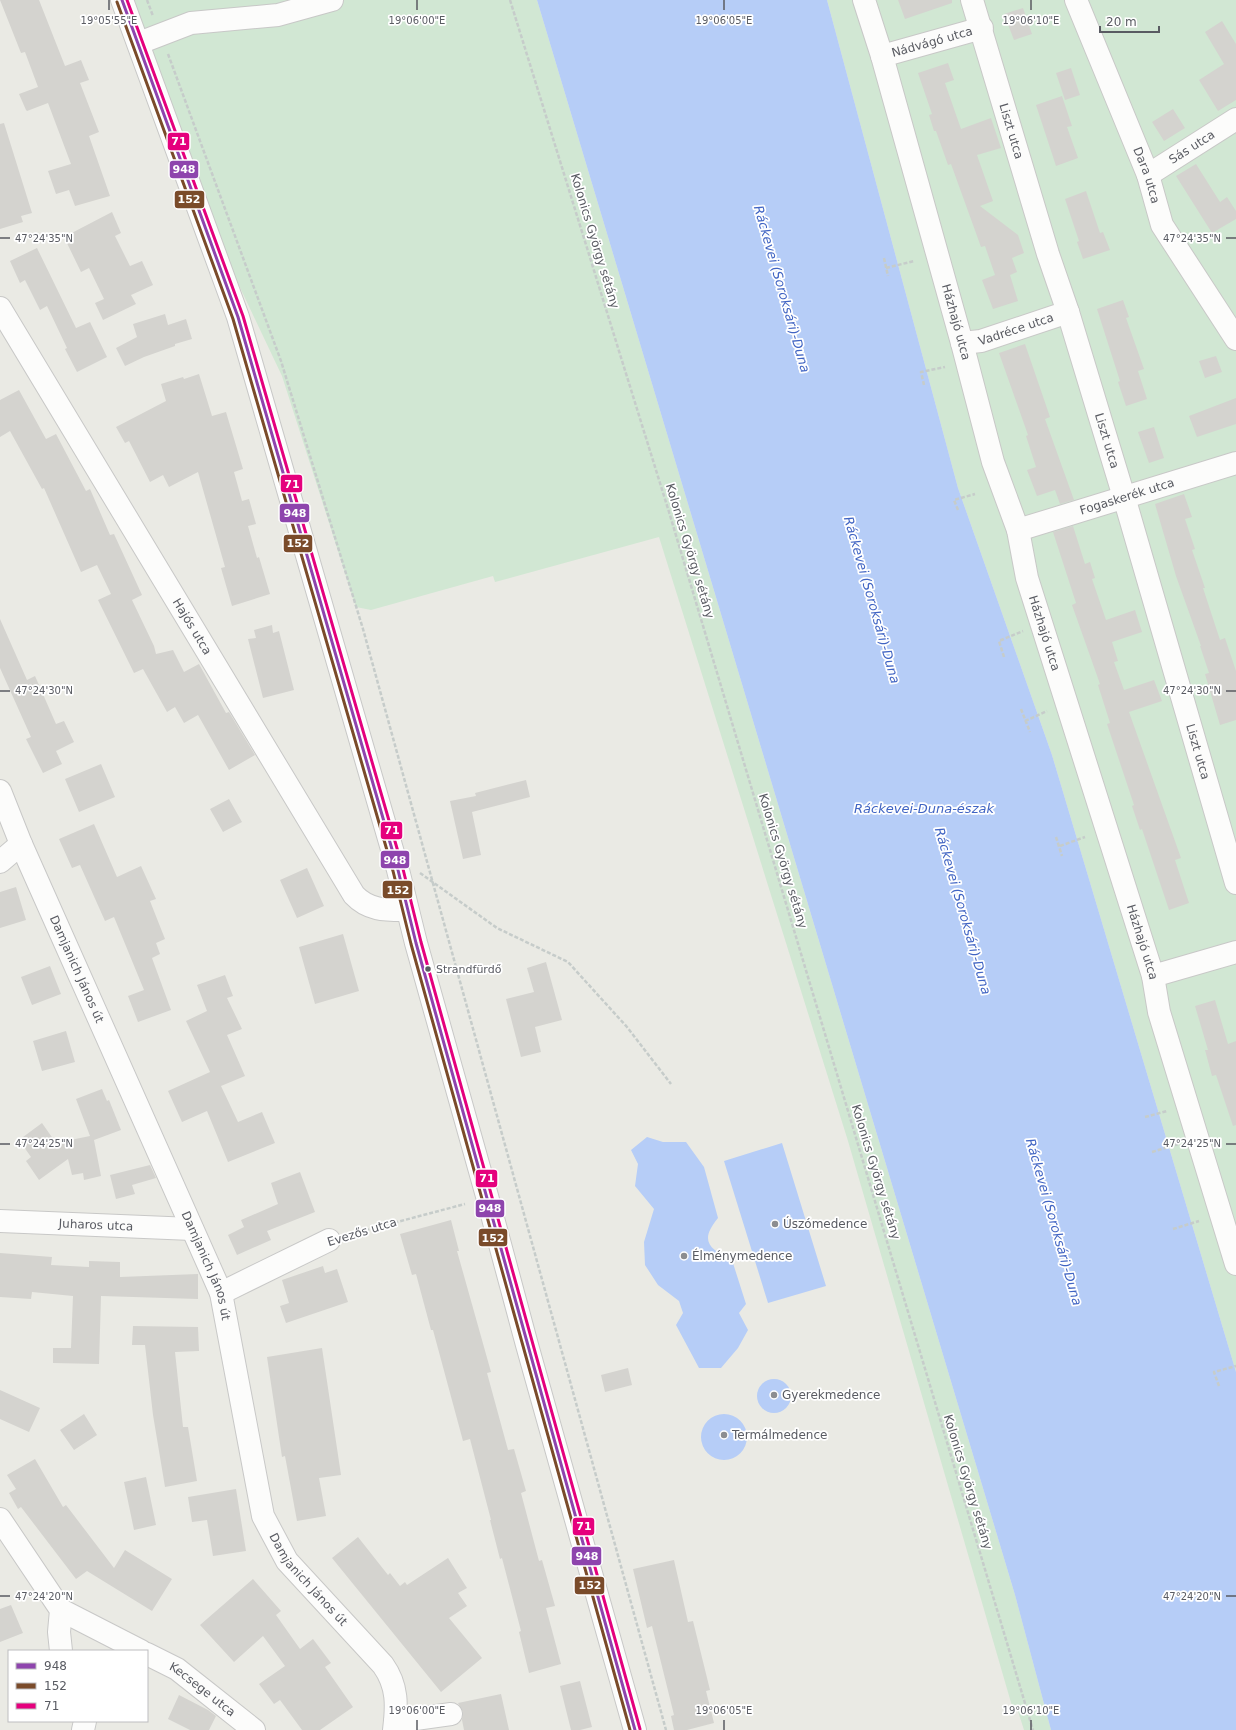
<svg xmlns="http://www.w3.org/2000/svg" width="1236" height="1730" viewBox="0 0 1236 1730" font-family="'DejaVu Sans',sans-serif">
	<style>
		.green { fill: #d1e7d3 }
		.water { fill: #b6cdf7 }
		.building { fill: #d4d3cf }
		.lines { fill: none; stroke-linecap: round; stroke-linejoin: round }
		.minor-casing { stroke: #c8c8c7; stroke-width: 24 }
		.path { stroke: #c6ccca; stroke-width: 2.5; stroke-dasharray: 4 2; stroke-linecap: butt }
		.minor { stroke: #fcfcfb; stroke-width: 22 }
		.bus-1-casing { stroke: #fff; stroke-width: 6 }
		.bus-2-casing { stroke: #fff; stroke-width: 6 }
		.bus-3-casing { stroke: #fff; stroke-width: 6 }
		.bus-1 { stroke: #8e44ad; stroke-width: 3 }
		.bus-2 { stroke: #7a4b2a; stroke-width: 3 }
		.bus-3 { stroke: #e5007d; stroke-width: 3 }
		.ticks { fill: none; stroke: #595b62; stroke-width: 1.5 }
		.bus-dot { fill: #595b62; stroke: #fff; stroke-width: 1.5 }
		.poi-dot { fill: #8c8d90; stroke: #fff; stroke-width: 1.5 }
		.labels { text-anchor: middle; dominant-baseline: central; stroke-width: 3.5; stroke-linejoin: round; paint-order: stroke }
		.bus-label { font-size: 11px; fill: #595b62; stroke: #fff; text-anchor: start }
		.street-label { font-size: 12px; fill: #595b62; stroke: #fff }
		.poi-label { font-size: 12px; fill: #595b62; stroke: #fff; text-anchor: start }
		.water-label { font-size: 13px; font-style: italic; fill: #4064c3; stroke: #fff }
		.ticks-label { font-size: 10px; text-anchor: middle; fill: #595b62; stroke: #fff; stroke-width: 3.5; stroke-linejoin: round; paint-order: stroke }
		.line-badge { stroke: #fff; stroke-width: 1.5 }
		.badge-label { font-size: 11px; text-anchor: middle; font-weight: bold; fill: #fff }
	</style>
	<rect width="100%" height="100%" fill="#eaeae4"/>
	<!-- green -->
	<path class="green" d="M 119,0 L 537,0 L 1015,1595 L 1051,1730 L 1024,1730 L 1016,1705 L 1012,1706 L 848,1141 L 659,537 L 495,582 L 493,576 L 371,610 L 356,607 L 282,376 L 235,277 Z
		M 827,0 L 1236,0 L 1236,1372 L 1052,755 L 958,488 Z"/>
	<!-- water -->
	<path class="water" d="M 537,0 L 827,0 L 958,488 L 1052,755 L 1236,1372 L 1236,1730 L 1051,1730 L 1015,1595 Z
		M 647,1137 L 663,1142 L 686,1142 L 704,1167 L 718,1218 C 699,1241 709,1249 732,1260 L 746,1304 L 739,1313 L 748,1330 L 738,1348 L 721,1368 L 699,1368 L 676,1325 L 683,1313 L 679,1301 L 658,1285 L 645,1265 L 644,1242 L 654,1209 L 635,1186 L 638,1164 L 631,1150 Z
		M 782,1143 L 826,1286 L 768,1303 L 724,1161 Z
		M757 1396a17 17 0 1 1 34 0a17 17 0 1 1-34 0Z
		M701 1437a23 23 0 1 1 46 0a23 23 0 1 1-46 0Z"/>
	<!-- building -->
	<path class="building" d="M 0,0 L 39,0 L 65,66 L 81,60 L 89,80 L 80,83 L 99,132 L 89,136 L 110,196 L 75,206 L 69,190 L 56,194 L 48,171 L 71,164 L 48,103 L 27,111 L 26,110 L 19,94 L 38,87 L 25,52 L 21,53 Z
		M 898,0 L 952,0 L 952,3 L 905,19 Z
		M 1023,8 L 1032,34 L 1014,40 L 1004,14 Z
		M 1222,21 L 1236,44 L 1236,100 L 1218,111 L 1199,80 L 1224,64 L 1205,32 Z
		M 948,63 L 954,80 L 945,83 L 961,129 L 991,118 L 1001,148 L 977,155 L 993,201 L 980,206 L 1018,235 L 1024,253 L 1012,258 L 1017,272 L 1010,275 L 1018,301 L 993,309 L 982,280 L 995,275 L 985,246 L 981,247 L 951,164 L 948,165 L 936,131 L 934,131 L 929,115 L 932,114 L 918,73 Z
		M 1071,68 L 1080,95 L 1065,100 L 1056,73 Z
		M 1062,96 L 1072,126 L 1067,127 L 1078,158 L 1056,166 L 1036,105 Z
		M 1173,109 L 1185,128 L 1164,141 L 1152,122 Z
		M 4,123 L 32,213 L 21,216 L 23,222 L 0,229 L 0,124 Z
		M 1196,164 L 1220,202 L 1227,197 L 1236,211 L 1236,219 L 1212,233 L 1176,176 Z
		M 1086,191 L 1100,233 L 1103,232 L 1110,250 L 1083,259 L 1077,242 L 1079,241 L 1065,199 Z
		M 112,212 L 121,233 L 115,236 L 130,266 L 142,261 L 153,285 L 131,295 L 136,304 L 103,320 L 95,303 L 104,299 L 89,268 L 81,272 L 64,237 Z
		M 37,248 L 76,328 L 90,322 L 107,357 L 77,372 L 65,349 L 67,348 L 47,306 L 40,310 L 25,280 L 20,283 L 10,261 Z
		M 1123,300 L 1129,317 L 1126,318 L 1144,369 L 1138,371 L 1147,399 L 1126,406 L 1118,382 L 1120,381 L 1097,309 Z
		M 165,314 L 168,325 L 186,319 L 192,339 L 175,344 L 175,346 L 144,357 L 125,366 L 116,348 L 137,337 L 133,324 Z
		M 1025,344 L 1050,417 L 1045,419 L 1074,500 L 1060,504 L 1055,490 L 1037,496 L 1027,470 L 1036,467 L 1026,436 L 1028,435 L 999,353 Z
		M 1216,356 L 1222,372 L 1205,378 L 1199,361 Z
		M 199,374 L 212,416 L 226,412 L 243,469 L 234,472 L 242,501 L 249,499 L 256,524 L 248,526 L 257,558 L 259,557 L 270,594 L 232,606 L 221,568 L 225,567 L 198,472 L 169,487 L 163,475 L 150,482 L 129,441 L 125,443 L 116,427 L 166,401 L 161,384 L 183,377 L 184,379 Z
		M 19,390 L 46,439 L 56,434 L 86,491 L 90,489 L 110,535 L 114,534 L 142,595 L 132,600 L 154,646 L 156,654 L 173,650 L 184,672 L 199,664 L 226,713 L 229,712 L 255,755 L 229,770 L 198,715 L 184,723 L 175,707 L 167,712 L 143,669 L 134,673 L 98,600 L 111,594 L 97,565 L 81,572 L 44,488 L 42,489 L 10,431 L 0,437 L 0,400 Z
		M 1236,398 L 1236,424 L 1197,437 L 1189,416 Z
		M 1154,427 L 1164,458 L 1149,463 L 1138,432 Z
		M 1184,494 L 1192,517 L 1185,519 L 1195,549 L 1192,550 L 1205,588 L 1203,588 L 1220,640 L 1225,638 L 1236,671 L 1236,720 L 1220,725 L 1205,674 L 1209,673 L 1200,646 L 1201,646 L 1176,576 L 1155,504 Z
		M 1073,526 L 1085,564 L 1090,562 L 1095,578 L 1092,579 L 1106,620 L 1135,610 L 1142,632 L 1112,642 L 1118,661 L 1114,662 L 1124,690 L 1154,680 L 1162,701 L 1129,712 L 1181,858 L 1175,860 L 1189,903 L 1169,910 L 1142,829 L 1140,830 L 1132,806 L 1134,805 L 1107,724 L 1110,723 L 1098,685 L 1100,684 L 1072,605 L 1076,603 L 1053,532 Z
		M 0,619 L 27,680 L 35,676 L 56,724 L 64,721 L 74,742 L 56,751 L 62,764 L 43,773 L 26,739 L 31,737 L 0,668 Z
		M 272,625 L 273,633 L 279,631 L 294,690 L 263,698 L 248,639 L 256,638 L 254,630 Z
		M 101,764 L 115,797 L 79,812 L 65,779 Z
		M 526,780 L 530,797 L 472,812 L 481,855 L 463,859 L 450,801 L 476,796 L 475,793 Z
		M 229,799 L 242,822 L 223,832 L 210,809 Z
		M 94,824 L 117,877 L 141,866 L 156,899 L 150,901 L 165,939 L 156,943 L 160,954 L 152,958 L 171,1010 L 138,1022 L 128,996 L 144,990 L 114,917 L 105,921 L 80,865 L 72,868 L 59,839 Z
		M 307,868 L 324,906 L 297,918 L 280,880 Z
		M 16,887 L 26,920 L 0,928 L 0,892 Z
		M 343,934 L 359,991 L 315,1004 L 299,947 Z
		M 546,962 L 562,1020 L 535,1027 L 541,1052 L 521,1057 L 506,999 L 534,992 L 527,968 Z
		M 50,966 L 61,994 L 32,1005 L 21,977 Z
		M 225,975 L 233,996 L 227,998 L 242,1029 L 227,1035 L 245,1076 L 221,1086 L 238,1122 L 262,1112 L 275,1143 L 228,1162 L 207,1111 L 182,1122 L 168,1091 L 210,1072 L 186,1021 L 207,1011 L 197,985 Z
		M 1215,1000 L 1228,1044 L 1236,1041 L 1236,1125 L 1233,1126 L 1216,1075 L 1212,1076 L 1205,1050 L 1208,1050 L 1195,1006 Z
		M 66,1031 L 75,1062 L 42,1071 L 33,1041 Z
		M 102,1089 L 107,1101 L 109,1100 L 121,1130 L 94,1140 L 101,1176 L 84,1180 L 83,1173 L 72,1175 L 68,1159 L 39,1180 L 26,1161 L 31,1157 L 19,1140 L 42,1123 L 56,1143 L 90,1136 L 76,1099 Z
		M 150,1165 L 156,1178 L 132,1185 L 135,1194 L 116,1199 L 110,1175 Z
		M 300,1172 L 315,1212 L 267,1231 L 271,1240 L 237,1255 L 228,1235 L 244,1227 L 241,1220 L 278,1204 L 271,1183 Z
		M 451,1220 L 459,1251 L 457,1251 L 491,1372 L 487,1373 L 508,1450 L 514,1449 L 526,1491 L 521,1493 L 539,1561 L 542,1560 L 555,1606 L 546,1608 L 561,1664 L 529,1673 L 519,1632 L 521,1631 L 502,1558 L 500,1559 L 490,1520 L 491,1520 L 470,1439 L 463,1441 L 433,1330 L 431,1330 L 416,1274 L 412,1275 L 400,1234 Z
		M 0,1253 L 52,1257 L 51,1265 L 89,1267 L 89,1261 L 120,1262 L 120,1277 L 198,1274 L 198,1299 L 101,1296 L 99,1364 L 53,1363 L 53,1348 L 71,1348 L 73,1296 L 32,1292 L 31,1299 L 0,1297 Z
		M 323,1266 L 325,1273 L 337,1269 L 348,1302 L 286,1323 L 280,1306 L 289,1303 L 282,1280 Z
		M 133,1326 L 198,1327 L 199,1351 L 175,1352 L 183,1427 L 188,1427 L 197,1481 L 165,1487 L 153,1415 L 145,1345 L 132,1345 Z
		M 322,1348 L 341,1475 L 319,1478 L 326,1516 L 297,1521 L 285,1456 L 282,1457 L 267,1357 Z
		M 628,1368 L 632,1385 L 605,1392 L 601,1375 Z
		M 0,1390 L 40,1408 L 29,1432 L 0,1419 Z
		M 84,1414 L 97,1435 L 74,1450 L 60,1430 Z
		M 35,1459 L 63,1507 L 66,1505 L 114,1568 L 125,1550 L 172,1579 L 152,1611 L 87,1571 L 76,1579 L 21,1507 L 18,1509 L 9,1493 L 16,1489 L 7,1475 Z
		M 146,1477 L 156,1525 L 134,1530 L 124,1482 Z
		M 236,1489 L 246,1551 L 213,1556 L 207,1520 L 192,1522 L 188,1497 Z
		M 358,1537 L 388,1575 L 390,1573 L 400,1586 L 405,1582 L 407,1585 L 448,1558 L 467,1588 L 458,1593 L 467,1606 L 449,1618 L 482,1658 L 441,1692 L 332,1558 Z
		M 674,1560 L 688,1622 L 693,1621 L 710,1690 L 706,1691 L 714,1723 L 687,1730 L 674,1730 L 671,1716 L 674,1715 L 652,1626 L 647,1628 L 633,1569 Z
		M 253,1579 L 281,1611 L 276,1615 L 300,1649 L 313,1639 L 331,1663 L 325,1667 L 353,1707 L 320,1730 L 302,1730 L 280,1700 L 274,1704 L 259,1684 L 285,1666 L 263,1636 L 234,1662 L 200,1625 Z
		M 11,1605 L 23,1633 L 0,1642 L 0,1609 Z
		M 580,1681 L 592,1727 L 580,1730 L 571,1730 L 560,1686 Z
		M 501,1694 L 509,1730 L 464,1730 L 462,1720 L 463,1712 L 458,1703 Z
		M 179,1695 L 208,1710 L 216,1716 L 209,1730 L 190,1730 L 168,1719 Z"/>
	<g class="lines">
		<defs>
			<g id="minor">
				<path d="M 122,0 L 238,317 L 398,870 L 416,943 L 487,1196 L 527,1345 L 635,1730"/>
				<path id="s1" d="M 864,0 L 882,56 L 962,343 L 993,462 L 1018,530 L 1027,578 L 1153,976 L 1159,1012 L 1236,1264"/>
				<path id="s2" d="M 972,0 L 1048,254 L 1068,312 L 1124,497 L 1236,883"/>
				<path id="s3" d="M 1076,0 L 1148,175 L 1162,225 L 1236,339"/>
				<path d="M 139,43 L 191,23 L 278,15 L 332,0"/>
				<path id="s4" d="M 882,56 L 982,28"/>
				<path id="s5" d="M 1148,175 L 1236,119"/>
				<path id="s6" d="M 0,308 L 354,895 C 369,911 387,910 407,910"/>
				<path id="s7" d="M 962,343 L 981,341 L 1068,312"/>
				<path id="s8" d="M 1018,530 L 1236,463"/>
				<path id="s9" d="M 0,791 L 21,844 L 221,1293 L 263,1516 L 287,1561 L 383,1665 C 398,1686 397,1706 394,1730"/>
				<path d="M 0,862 L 21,844"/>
				<path d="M 1153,976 L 1236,952"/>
				<path id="s10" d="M 0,1221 L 192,1229"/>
				<path d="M 221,1293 L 329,1240"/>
				<path d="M 0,1519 L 61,1610 L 59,1632 L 61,1651"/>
				<path d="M 61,1610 L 141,1651"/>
				<path id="s11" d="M 147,1654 L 177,1669 L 254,1730"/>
				<path d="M 395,1722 L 451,1714"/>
				<path d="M 83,1730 L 85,1721"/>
			</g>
		</defs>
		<!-- minor casing -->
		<use href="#minor" class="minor-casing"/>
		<!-- path -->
		<path class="path" d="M 147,0 L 153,16
			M 510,0 L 669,512 L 1033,1730
			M 168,54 L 281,361 L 363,629 L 666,1730
			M 884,258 L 888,276
			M 886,268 L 914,261
			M 924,385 L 921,372 L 945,367
			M 958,510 L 954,500 L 975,494
			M 1004,657 L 999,641 L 1023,631
			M 1021,709 L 1030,732
			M 1025,721 L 1047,711
			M 1056,837 L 1062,856
			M 1060,846 L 1085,837
			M 420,873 L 497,928 L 568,962 L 627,1027 L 671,1084
			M 1145,1117 L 1167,1111
			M 1152,1152 L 1178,1144
			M 1173,1229 L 1199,1221
			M 348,1235 L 465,1204
			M 1219,1386 L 1214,1372 L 1236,1366"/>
		<!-- minor -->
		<use href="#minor" class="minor"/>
		<defs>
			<path id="bus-1" d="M 122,0 L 238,317 L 398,870 L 416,943 L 635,1730"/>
			<path id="bus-2" d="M 117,2 L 233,319 L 393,871 L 411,944 L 630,1730"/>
			<path id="bus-3" d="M 127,0 L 243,316 L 403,869 L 421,942 L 640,1729"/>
		</defs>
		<!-- bus-1 casing -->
		<use href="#bus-1" class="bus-1-casing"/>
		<!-- bus-2 casing -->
		<use href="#bus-2" class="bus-2-casing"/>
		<!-- bus-3 casing -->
		<use href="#bus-3" class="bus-3-casing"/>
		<!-- bus-1 -->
		<use href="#bus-1" class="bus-1"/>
		<!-- bus-2 -->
		<use href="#bus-2" class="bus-2"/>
		<!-- bus-3 -->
		<use href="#bus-3" class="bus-3"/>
	</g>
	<!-- ticks -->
	<path class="ticks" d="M 109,0 L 109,10M 417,0 L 417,10M 724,0 L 724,10M 1031,0 L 1031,10M 0,238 L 10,238M 1226,238 L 1236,238M 0,691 L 10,691M 1226,691 L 1236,691M 0,1144 L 10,1144M 1226,1144 L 1236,1144M 0,1596 L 10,1596M 1226,1596 L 1236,1596M 417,1720 L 417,1730M 724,1720 L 724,1730M 1031,1720 L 1031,1730"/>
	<!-- markers -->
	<circle class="bus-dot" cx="428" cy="969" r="3.5"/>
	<g class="poi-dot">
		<circle cx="775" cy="1224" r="4"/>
		<circle cx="684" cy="1256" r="4"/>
		<circle cx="774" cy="1395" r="4"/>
		<circle cx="724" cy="1435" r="4"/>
	</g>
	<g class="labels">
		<!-- bus labels -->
		<g class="bus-label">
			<text x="436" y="969">Strandfürdő</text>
		</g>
		<!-- street labels -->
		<g class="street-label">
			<text stroke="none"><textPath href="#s4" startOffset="52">Nádvágó utca</textPath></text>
			<text stroke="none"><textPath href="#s2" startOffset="137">Liszt utca</textPath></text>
			<text stroke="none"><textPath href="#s5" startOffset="52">Sás utca</textPath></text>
			<text stroke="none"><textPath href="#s3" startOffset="189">Dara utca</textPath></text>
			<text transform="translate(595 241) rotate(73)">Kolonics György sétány</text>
			<text stroke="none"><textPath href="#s1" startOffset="335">Házhajó utca</textPath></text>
			<text stroke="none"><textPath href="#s7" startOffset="56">Vadréce utca</textPath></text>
			<text stroke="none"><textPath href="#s2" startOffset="461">Liszt utca</textPath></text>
			<text stroke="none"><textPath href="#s8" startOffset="114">Fogaskerék utca</textPath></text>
			<text transform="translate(690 551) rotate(73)">Kolonics György sétány</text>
			<text stroke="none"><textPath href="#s6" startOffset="372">Hajós utca</textPath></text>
			<text stroke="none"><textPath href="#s1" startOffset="659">Házhajó utca</textPath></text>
			<text stroke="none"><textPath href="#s2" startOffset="785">Liszt utca</textPath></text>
			<text transform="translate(783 861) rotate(73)">Kolonics György sétány</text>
			<text stroke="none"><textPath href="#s1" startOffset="983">Házhajó utca</textPath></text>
			<text stroke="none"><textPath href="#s9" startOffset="194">Damjanich János út</textPath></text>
			<text transform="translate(876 1172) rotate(73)">Kolonics György sétány</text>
			<text stroke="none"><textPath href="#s10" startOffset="96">Juharos utca</textPath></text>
			<text transform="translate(362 1232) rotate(-17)">Evezős utca</text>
			<text stroke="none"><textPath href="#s9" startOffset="518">Damjanich János út</textPath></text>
			<text transform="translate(968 1482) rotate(73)">Kolonics György sétány</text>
			<text stroke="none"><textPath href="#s9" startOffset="854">Damjanich János út</textPath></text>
			<text stroke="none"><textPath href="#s11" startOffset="66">Kecsege utca</textPath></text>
		</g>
		<!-- poi labels -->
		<g class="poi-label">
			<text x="783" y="1224">Úszómedence</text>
			<text x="692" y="1256">Élménymedence</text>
			<text x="782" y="1395">Gyerekmedence</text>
			<text x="732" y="1435">Termálmedence</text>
		</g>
		<!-- water labels -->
		<g class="water-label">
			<text transform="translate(782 289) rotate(74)">Ráckevei (Soroksári)-Duna</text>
			<text transform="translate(872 600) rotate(74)">Ráckevei (Soroksári)-Duna</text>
			<text x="924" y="808">Ráckevei-Duna-észak</text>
			<text transform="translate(963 911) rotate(74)">Ráckevei (Soroksári)-Duna</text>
			<text transform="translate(1054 1222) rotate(74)">Ráckevei (Soroksári)-Duna</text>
		</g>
	</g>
	<g class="ticks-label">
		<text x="109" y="24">19°05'55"E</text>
		<text x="417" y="24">19°06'00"E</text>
		<text x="724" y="24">19°06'05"E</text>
		<text x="1031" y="24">19°06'10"E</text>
		<text x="44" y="242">47°24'35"N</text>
		<text x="1192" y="242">47°24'35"N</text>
		<text x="44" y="694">47°24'30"N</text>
		<text x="1192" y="694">47°24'30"N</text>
		<text x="44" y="1147">47°24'25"N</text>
		<text x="1192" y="1147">47°24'25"N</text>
		<text x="44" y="1600">47°24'20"N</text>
		<text x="1192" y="1600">47°24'20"N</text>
		<text x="417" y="1714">19°06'00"E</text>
		<text x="724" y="1714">19°06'05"E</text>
		<text x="1031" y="1714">19°06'10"E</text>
	</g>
	<g class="line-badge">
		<rect x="167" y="132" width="23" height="19" rx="4" fill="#e5007d"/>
		<rect x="169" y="160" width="30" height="19" rx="4" fill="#8e44ad"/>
		<rect x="174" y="190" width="31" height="19" rx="4" fill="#7a4b2a"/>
		<rect x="280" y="474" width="23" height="19" rx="4" fill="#e5007d"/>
		<rect x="279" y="503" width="31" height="20" rx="4" fill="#8e44ad"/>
		<rect x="283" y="534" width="30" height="19" rx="4" fill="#7a4b2a"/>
		<rect x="380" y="821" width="23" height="19" rx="4" fill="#e5007d"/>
		<rect x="380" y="850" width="30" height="19" rx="4" fill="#8e44ad"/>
		<rect x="382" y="880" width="31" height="19" rx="4" fill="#7a4b2a"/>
		<rect x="475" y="1169" width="23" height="19" rx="4" fill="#e5007d"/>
		<rect x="475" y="1199" width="30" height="19" rx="4" fill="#8e44ad"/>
		<rect x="478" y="1228" width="30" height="19" rx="4" fill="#7a4b2a"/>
		<rect x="572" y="1517" width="23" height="19" rx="4" fill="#e5007d"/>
		<rect x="571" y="1546" width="31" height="20" rx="4" fill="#8e44ad"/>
		<rect x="574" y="1576" width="31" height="19" rx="4" fill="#7a4b2a"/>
	</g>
	<g class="badge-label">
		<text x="179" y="145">71</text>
		<text x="184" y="173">948</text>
		<text x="189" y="203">152</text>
		<text x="292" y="488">71</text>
		<text x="295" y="517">948</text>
		<text x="298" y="547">152</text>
		<text x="392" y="834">71</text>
		<text x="395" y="864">948</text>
		<text x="398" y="894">152</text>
		<text x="487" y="1182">71</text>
		<text x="490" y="1212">948</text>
		<text x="493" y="1242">152</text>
		<text x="584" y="1530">71</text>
		<text x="587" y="1560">948</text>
		<text x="590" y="1589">152</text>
	</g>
	<!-- legend -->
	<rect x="8" y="1650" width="140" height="72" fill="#ffffff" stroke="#bdbdc0"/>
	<rect x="16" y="1663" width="20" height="6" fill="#8e44ad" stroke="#bdbdc0"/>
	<text x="44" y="1670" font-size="12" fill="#595b62">948</text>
	<rect x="16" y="1683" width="20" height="6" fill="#7a4b2a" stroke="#bdbdc0"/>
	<text x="44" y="1690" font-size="12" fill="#595b62">152</text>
	<rect x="16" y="1703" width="20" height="6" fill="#e5007d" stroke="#bdbdc0"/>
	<text x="44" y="1710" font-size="12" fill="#595b62">71</text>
	<!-- scale -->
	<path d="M1100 26v6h59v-6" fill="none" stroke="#595b62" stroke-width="2"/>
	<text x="1106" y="26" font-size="12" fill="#595b62" stroke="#ffffff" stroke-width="3" paint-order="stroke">20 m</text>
</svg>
